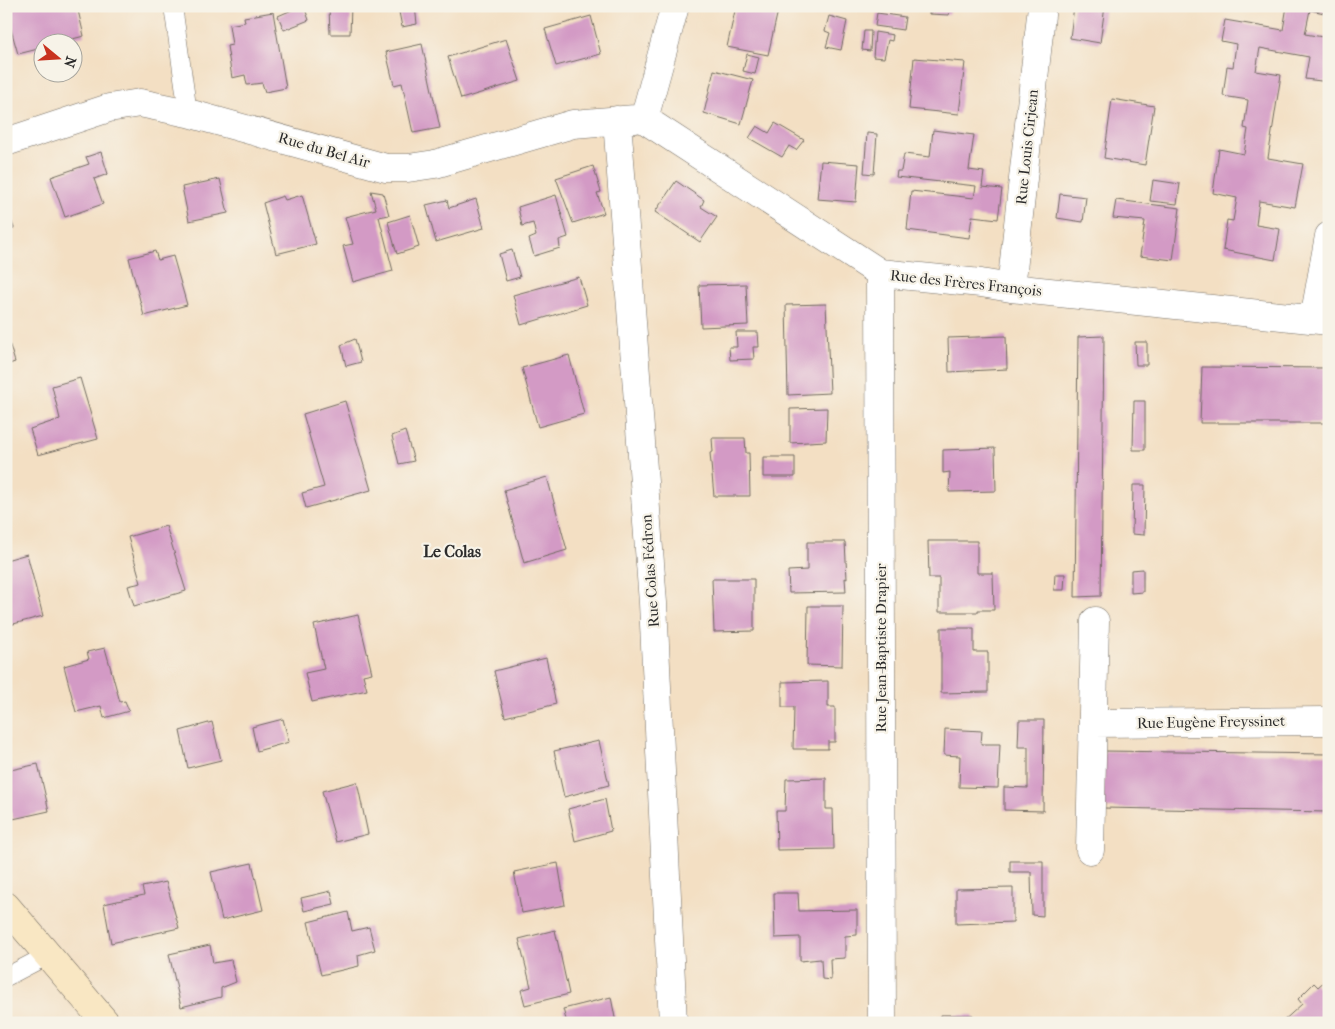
<svg xmlns="http://www.w3.org/2000/svg" width="1335" height="1029" viewBox="0 0 1335 1029" font-family="'IM FELL French Canon',serif">
	<style>
		.building { fill: #d39ac5 }
		.lines { fill: none; stroke-linecap: round; stroke-linejoin: round }
		.lane-casing { stroke: #716a60; stroke-width: 19 }
		.street-casing { stroke: #716a60; stroke-width: 29 }
		.secondary-casing { stroke: #716a60; stroke-width: 29 }
		.lane { stroke: #fff; stroke-width: 18 }
		.street { stroke: #fff; stroke-width: 28 }
		.secondary { stroke: #f9e7c3; stroke-width: 28 }
		.labels { text-anchor: middle; dominant-baseline: central; stroke-width: 4.5; stroke-linejoin: round; paint-order: stroke }
		.street-label { font-size: 15px; fill: #2b2b2b; stroke: #f7f3e8 }
		.neighbourhood-label { font-size: 16px; font-weight: bold; fill: #2b2b2b; stroke: #f7f3e8 }
	</style>
	<rect width="100%" height="100%" fill="#f7f3e8"/>
	<filter id="ink" filterUnits="userSpaceOnUse"><feTurbulence type="fractalNoise" baseFrequency=".02" numOctaves="2"/><feDisplacementMap in="SourceGraphic" scale="10" xChannelSelector="R" yChannelSelector="G"/><feConvolveMatrix kernelMatrix="1 2 1 2 8 2 1 2 1" color-interpolation-filters="sRGB"/></filter>
	<filter id="wash" filterUnits="userSpaceOnUse"><feTurbulence type="fractalNoise" baseFrequency=".0096" numOctaves="4" result="noise"/><feDisplacementMap in="SourceGraphic" scale="20" xChannelSelector="R" yChannelSelector="G"/><feGaussianBlur stdDeviation="1.12" result="paint"/><feColorMatrix in="noise" values="0 0 0 0 0 0 0 0 0 0 0 0 0 0 0 0 0 1.4 0 .05"/><feComposite in="paint" operator="in"/></filter>
	<g filter="url(#wash)">
		<rect width="100%" height="100%" fill="#f3dfc3"/>
		<g id="blocks">
			<!-- building -->
			<path class="building" d="M 6,6 L 77,6 L 84,36 L 61,42 L 42,42 L 42,48 L 18,54 L 6,12 Z
				M 301,6 L 304,6 L 309,20 L 284,30 L 278,16 Z
				M 329,6 L 351,6 L 350,34 L 330,34 Z
				M 406,6 L 415,6 L 417,24 L 402,27 L 398,7 Z
				M 736,6 L 779,6 L 768,55 L 727,47 Z
				M 930,6 L 951,6 L 949,15 L 929,14 Z
				M 1074,6 L 1105,6 L 1100,43 L 1070,38 Z
				M 1287,6 L 1329,6 L 1329,14 L 1310,10 L 1305,34 L 1329,38 L 1329,82 L 1305,79 L 1309,57 L 1260,48 L 1256,71 L 1281,75 L 1268,158 L 1303,164 L 1295,207 L 1259,201 L 1256,225 L 1280,229 L 1275,260 L 1223,250 L 1227,220 L 1233,221 L 1237,198 L 1213,193 L 1219,149 L 1244,154 L 1248,129 L 1244,128 L 1248,100 L 1223,96 L 1227,66 L 1233,67 L 1236,44 L 1221,41 L 1225,20 L 1283,30 Z
				M 273,12 L 286,88 L 265,92 L 262,83 L 247,85 L 245,75 L 232,78 L 227,46 L 232,45 L 229,25 L 245,22 L 244,17 Z
				M 877,13 L 905,17 L 903,30 L 875,26 Z
				M 591,16 L 601,54 L 556,66 L 545,29 Z
				M 829,16 L 847,21 L 841,50 L 826,47 L 830,33 L 825,31 Z
				M 864,31 L 871,31 L 870,51 L 862,50 Z
				M 875,32 L 893,35 L 892,41 L 888,40 L 884,58 L 873,57 Z
				M 506,39 L 520,81 L 461,99 L 448,57 Z
				M 422,44 L 440,128 L 413,133 L 402,83 L 394,85 L 386,52 Z
				M 747,54 L 759,57 L 755,74 L 743,71 Z
				M 914,58 L 965,62 L 959,114 L 909,109 Z
				M 714,70 L 753,80 L 741,124 L 704,113 Z
				M 1112,99 L 1154,106 L 1145,165 L 1104,158 Z
				M 775,123 L 804,140 L 796,150 L 789,146 L 782,157 L 749,138 L 757,126 L 769,133 Z
				M 933,130 L 974,135 L 969,170 L 984,172 L 982,187 L 1002,189 L 998,219 L 972,216 L 969,238 L 907,230 L 911,191 L 974,198 L 976,186 L 896,177 L 897,171 L 901,171 L 904,154 L 930,157 Z
				M 867,133 L 877,134 L 874,174 L 864,173 Z
				M 101,152 L 108,174 L 94,179 L 103,204 L 65,217 L 51,177 L 89,164 L 86,157 Z
				M 821,161 L 859,164 L 856,202 L 817,199 Z
				M 593,166 L 601,192 L 597,193 L 604,213 L 573,223 L 556,178 Z
				M 220,179 L 228,213 L 189,221 L 182,187 Z
				M 1153,180 L 1180,184 L 1177,204 L 1150,201 Z
				M 676,181 L 704,200 L 701,207 L 717,217 L 700,242 L 655,212 Z
				M 371,191 L 383,193 L 389,215 L 379,217 L 393,271 L 353,282 L 343,246 L 353,244 L 345,217 L 376,209 Z
				M 1060,194 L 1086,197 L 1083,222 L 1057,218 Z
				M 302,195 L 316,244 L 276,254 L 263,203 L 283,196 L 285,200 Z
				M 556,195 L 568,237 L 559,240 L 560,248 L 534,256 L 529,239 L 536,236 L 533,223 L 522,226 L 518,207 Z
				M 476,199 L 484,228 L 436,242 L 426,205 L 447,200 L 449,208 Z
				M 1116,200 L 1180,208 L 1173,260 L 1140,256 L 1145,221 L 1113,218 Z
				M 6,207 L 14,228 L 6,231 Z
				M 410,215 L 419,247 L 397,254 L 388,222 Z
				M 512,250 L 520,277 L 506,281 L 499,254 Z
				M 155,251 L 158,260 L 173,256 L 187,305 L 144,316 L 129,258 Z
				M 579,277 L 587,305 L 521,325 L 513,295 Z
				M 746,284 L 748,325 L 701,327 L 699,285 Z
				M 826,304 L 830,393 L 788,395 L 786,305 Z
				M 736,332 L 758,332 L 759,347 L 753,347 L 754,359 L 730,360 L 729,347 L 737,347 Z
				M 6,333 L 15,362 L 6,365 Z
				M 1006,336 L 1007,369 L 949,372 L 948,338 Z
				M 1104,336 L 1101,596 L 1075,597 L 1078,337 Z
				M 355,339 L 361,362 L 346,366 L 341,345 Z
				M 1135,342 L 1147,342 L 1147,365 L 1136,365 Z
				M 569,355 L 584,414 L 538,427 L 522,368 Z
				M 1202,367 L 1329,368 L 1329,423 L 1200,423 Z
				M 80,378 L 98,439 L 38,455 L 30,429 L 60,419 L 52,386 Z
				M 345,401 L 371,490 L 306,508 L 302,493 L 324,487 L 303,414 Z
				M 1134,401 L 1145,401 L 1145,450 L 1133,450 Z
				M 827,408 L 826,441 L 790,443 L 790,409 Z
				M 405,431 L 414,461 L 399,464 L 392,436 Z
				M 712,438 L 745,438 L 746,453 L 749,453 L 750,496 L 714,496 L 710,453 L 713,452 Z
				M 995,448 L 996,491 L 949,492 L 950,472 L 943,473 L 943,450 Z
				M 763,457 L 795,457 L 795,477 L 763,477 Z
				M 547,477 L 567,550 L 524,563 L 504,490 Z
				M 1133,485 L 1145,485 L 1144,535 L 1132,534 Z
				M 166,526 L 186,591 L 134,606 L 128,586 L 141,583 L 128,537 Z
				M 928,541 L 977,541 L 977,573 L 993,573 L 994,610 L 978,610 L 978,612 L 939,612 L 939,578 L 929,578 Z
				M 807,542 L 845,542 L 847,579 L 845,578 L 846,592 L 789,593 L 788,571 L 807,570 Z
				M 27,554 L 43,616 L 6,626 L 6,560 Z
				M 1143,569 L 1143,592 L 1131,593 L 1131,570 Z
				M 1055,574 L 1065,574 L 1064,590 L 1054,590 Z
				M 712,579 L 754,579 L 754,631 L 714,632 Z
				M 808,606 L 843,606 L 842,666 L 807,665 Z
				M 358,615 L 372,673 L 363,675 L 367,690 L 312,702 L 305,673 L 324,669 L 314,625 Z
				M 941,628 L 974,628 L 974,652 L 988,652 L 988,692 L 941,693 Z
				M 105,648 L 120,702 L 125,701 L 129,711 L 104,718 L 101,706 L 76,712 L 64,666 L 89,659 L 87,652 Z
				M 546,658 L 556,704 L 505,717 L 494,671 Z
				M 828,681 L 828,707 L 835,707 L 835,742 L 828,742 L 828,749 L 793,749 L 794,707 L 782,707 L 782,682 Z
				M 283,719 L 289,742 L 257,751 L 252,727 Z
				M 1019,720 L 1044,720 L 1043,811 L 1004,810 L 1004,787 L 1028,788 L 1028,747 L 1018,747 Z
				M 212,722 L 221,760 L 188,768 L 180,731 Z
				M 945,729 L 982,731 L 981,744 L 1000,744 L 998,788 L 959,787 L 960,756 L 944,755 Z
				M 599,741 L 609,785 L 564,797 L 554,751 Z
				M 1104,751 L 1329,754 L 1329,812 L 1103,808 Z
				M 38,764 L 49,811 L 13,819 L 6,790 L 6,771 Z
				M 826,778 L 826,809 L 833,809 L 834,849 L 777,850 L 776,811 L 785,811 L 786,779 Z
				M 357,782 L 368,834 L 336,842 L 322,791 Z
				M 605,799 L 611,831 L 575,841 L 568,809 Z
				M 1010,861 L 1043,861 L 1043,916 L 1032,915 L 1031,872 L 1010,872 Z
				M 252,863 L 263,910 L 222,920 L 211,872 Z
				M 558,863 L 565,905 L 522,913 L 514,872 Z
				M 166,882 L 179,928 L 111,943 L 104,904 L 144,895 L 142,887 Z
				M 1013,888 L 1013,922 L 956,924 L 956,889 Z
				M 331,891 L 334,904 L 304,911 L 301,898 Z
				M 774,893 L 798,893 L 799,911 L 857,910 L 857,935 L 845,936 L 845,958 L 830,959 L 831,980 L 822,979 L 821,959 L 800,961 L 800,937 L 775,938 Z
				M 348,912 L 352,931 L 369,927 L 375,950 L 358,955 L 359,966 L 321,975 L 308,922 Z
				M 555,930 L 569,994 L 525,1005 L 521,990 L 531,987 L 519,939 Z
				M 210,945 L 213,963 L 231,960 L 236,982 L 221,988 L 221,997 L 181,1007 L 169,954 Z
				M 1329,977 L 1329,1023 L 1281,1023 L 1302,1004 L 1298,999 L 1314,983 L 1318,987 Z
				M 611,997 L 616,1023 L 567,1023 L 563,1009 Z
				M 941,1015 L 973,1015 L 973,1023 L 941,1023 Z"/>
		</g>
	</g>
	<g filter="url(#ink)">
		<use href="#blocks" fill-opacity="0" stroke="#716a60" stroke-width="1"/>
		<g class="lines">
			<defs>
				<path id="lane" d="M 173,6 L 188,113
					M 6,977 L 48,955"/>
				<path id="street" d="M 675,6 L 644,119 L 880,273 L 981,283 L 1011,288 L 1329,321
					M 617,120 L 653,603 L 673,1023
					M 6,142 L 109,108 L 140,103 L 188,113 L 386,168 L 408,168 L 435,164 L 573,124 L 635,119
					M 880,273 L 882,1023
					M 1011,288 L 1042,6
					M 1314,319 L 1329,236
					M 1093,723 L 1329,721
					M 1090,850 L 1095,621"/>
				<path id="secondary" d="M 6,906 L 106,1023"/>
			</defs>
			<!-- lane casing -->
			<use href="#lane" class="lane-casing"/>
			<!-- street casing -->
			<use href="#street" class="street-casing"/>
			<!-- secondary casing -->
			<use href="#secondary" class="secondary-casing"/>
			<!-- lane -->
			<use href="#lane" class="lane"/>
			<!-- street -->
			<use href="#street" class="street"/>
			<!-- secondary -->
			<use href="#secondary" class="secondary"/>
		</g>
	</g>
	<g class="labels">
		<!-- street labels -->
		<g class="street-label">
			<text transform="translate(1027 147) rotate(-84)">Rue Louis Cirjean</text>
			<text transform="translate(324 150) rotate(16)">Rue du Bel Air</text>
			<text transform="translate(966 283) rotate(6)">Rue des Frères François</text>
			<text transform="translate(650 571) rotate(-94)">Rue Colas Fédron</text>
			<text transform="translate(881 648) rotate(-90)">Rue Jean-Baptiste Drapier</text>
			<text transform="translate(1211 722) rotate(-1)">Rue Eugène Freyssinet</text>
		</g>
		<!-- neighbourhood labels -->
		<g class="neighbourhood-label">
			<text x="452" y="551">Le Colas</text>
		</g>
	</g>
	<!-- margin -->
	<rect width="1335" height="1029" fill="none" stroke="#f7f3e8" stroke-width="25"/>
	<!-- north arrow -->
	<g transform="translate(58 58) rotate(108)"><circle r="24" fill="#f7f3e8" stroke="#a5a39c"/>
	<path d="M0-4L9 19L0 12L-9 19Z" fill="#c8321e"/>
	<text y="-8" font-size="14" font-weight="bold" text-anchor="middle" fill="#2b2b2b">N</text>
	</g>
</svg>
